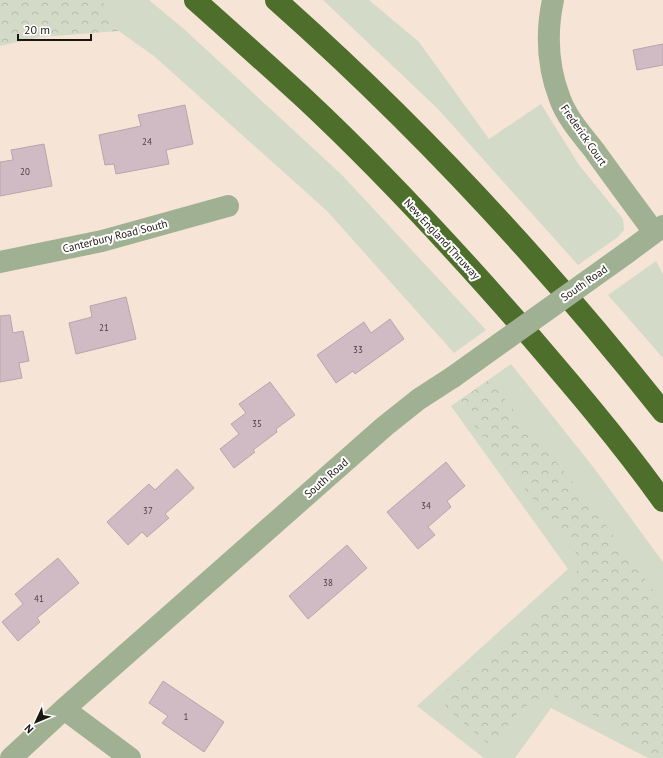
<svg xmlns="http://www.w3.org/2000/svg" width="663" height="758" viewBox="0 0 663 758" font-family="'PT Sans',sans-serif">
	<style>
		.grass { fill: #d3dac7 }
		.forest { fill: url(#forest-crowns) }
		.building { fill: #d0bac4; stroke: #b9a4ae }
		.lines { fill: none; stroke-linecap: round; stroke-linejoin: round }
		.minor { stroke: #a0b092; stroke-width: 22 }
		.highway { stroke: #4e6e2c; stroke-width: 22 }
		.minor-bridge { stroke: #a0b092; stroke-width: 22 }
		.labels { text-anchor: middle; dominant-baseline: central; stroke-width: 4; stroke-linejoin: round; paint-order: stroke }
		.number-label { font-size: 9px; fill: #493f3e }
		.street-label { font-size: 11px; fill: #1c1611; stroke: #fff }
	</style>
	<defs>
		<pattern id="forest-crowns" width="20" height="18" patternUnits="userSpaceOnUse"><rect width="20" height="18" fill="#d3dac7"/><path d="M2 6a3 3 0 1 1 6 0M12 15a3 3 0 1 1 6 0" fill="none" stroke="#b5baaa"/></pattern>
	</defs>
	<rect width="100%" height="100%" fill="#f6e5d6"/>
	<!-- grass -->
	<path class="grass" d="M 75,0 L 149,0 L 185,30 L 342,175 L 486,330 L 454,353 L 327,211 L 154,56 Z
		M 323,0 L 369,0 L 419,42 L 489,139 L 541,104 L 579,165 L 623,219 L 624,230 L 618,237 L 578,265 L 438,109 Z
		M 656,261 L 663,274 L 663,358 L 608,295 Z
		M 511,364 L 594,468 L 663,562 L 663,758 L 648,758 L 551,708 L 515,758 L 484,758 L 417,706 L 568,569 L 451,406 Z"/>
	<!-- forest -->
	<path class="forest" d="M 0,0 L 102,0 L 119,31 L 40,37 L 0,46 Z
		M 489,380 L 590,503 L 663,604 L 663,758 L 653,758 L 621,728 L 547,693 L 520,710 L 496,740 L 487,743 L 447,709 L 441,695 L 570,581 L 580,567 L 576,553 L 471,422 L 460,400 Z"/>
	<!-- building -->
	<path class="building" d="M 663,44 L 663,65 L 637,70 L 633,50 Z
		M 185,105 L 193,144 L 166,150 L 169,164 L 116,174 L 114,164 L 105,165 L 99,135 L 141,126 L 138,115 Z
		M 44,144 L 52,186 L 0,196 L 0,162 L 13,160 L 11,150 Z
		M 126,297 L 136,339 L 76,354 L 69,323 L 92,317 L 90,306 Z
		M 10,315 L 13,333 L 23,331 L 29,361 L 19,363 L 22,378 L 0,382 L 0,316 Z
		M 390,319 L 404,339 L 355,374 L 353,371 L 336,383 L 317,355 L 364,322 L 371,333 Z
		M 270,382 L 295,415 L 276,429 L 277,432 L 253,450 L 255,452 L 234,468 L 220,449 L 239,434 L 231,424 L 246,413 L 239,404 Z
		M 446,462 L 465,486 L 447,501 L 451,507 L 428,527 L 435,535 L 418,549 L 387,512 Z
		M 177,469 L 194,488 L 165,514 L 169,518 L 147,537 L 142,532 L 128,545 L 107,522 L 149,484 L 155,490 Z
		M 347,545 L 367,568 L 308,619 L 289,596 Z
		M 58,558 L 79,583 L 37,618 L 40,622 L 18,641 L 2,622 L 23,604 L 15,594 Z
		M 163,681 L 224,722 L 204,752 L 162,723 L 168,716 L 149,703 Z"/>
	<g class="lines">
		<!-- minor -->
		<path class="minor" d="M 553,0 C 546,33 548,68 560,99 C 567,118 582,135 594,150 C 614,178 634,205 654,232
			M 628,252 L 663,226
			M 0,262 L 102,241 L 228,206
			M 64,709 L 130,758
			M 11,758 L 64,709 L 385,426 L 419,399 L 453,377"/>
		<!-- highway -->
		<path class="highway" d="M 195,0 C 232,33 269,66 305,99 C 382,171 455,250 524,329 C 572,385 620,441 663,501
			M 276,0 C 417,125 546,264 663,412"/>
		<!-- minor-bridge -->
		<path class="minor-bridge" d="M 453,377 L 628,252"/>
	</g>
	<g class="labels">
		<!-- number labels -->
		<g class="number-label">
			<text x="147" y="141">24</text>
			<text x="25" y="171">20</text>
			<text x="104" y="327">21</text>
			<text x="358" y="349">33</text>
			<text x="257" y="423">35</text>
			<text x="426" y="505">34</text>
			<text x="148" y="510">37</text>
			<text x="328" y="582">38</text>
			<text x="39" y="598">41</text>
			<text x="186" y="716">1</text>
		</g>
		<!-- street labels -->
		<g class="street-label">
			<text transform="translate(584 135) rotate(55)">Frederick Court</text>
			<text transform="translate(115 236) rotate(-14)">Canterbury Road South</text>
			<text transform="translate(442 239) rotate(47)">New England Thruway</text>
			<text transform="translate(584 283) rotate(-35)">South Road</text>
			<text transform="translate(326 478) rotate(-41)">South Road</text>
		</g>
	</g>
	<!-- north arrow -->
	<g transform="translate(36 722) rotate(226)" stroke="#ffffff" stroke-width="3" paint-order="stroke">
	<path d="M0-3L7 15L0 10L-7 15Z" fill="#1c1611"/>
	<text y="-6" font-size="11" font-weight="bold" text-anchor="middle" fill="#1c1611">N</text>
	</g>
	<!-- scale -->
	<path d="M18 34v6h73v-6" fill="none" stroke="#1c1611" stroke-width="2"/>
	<text x="24" y="34" font-size="12" fill="#1c1611" stroke="#ffffff" stroke-width="3" paint-order="stroke">20 m</text>
</svg>
